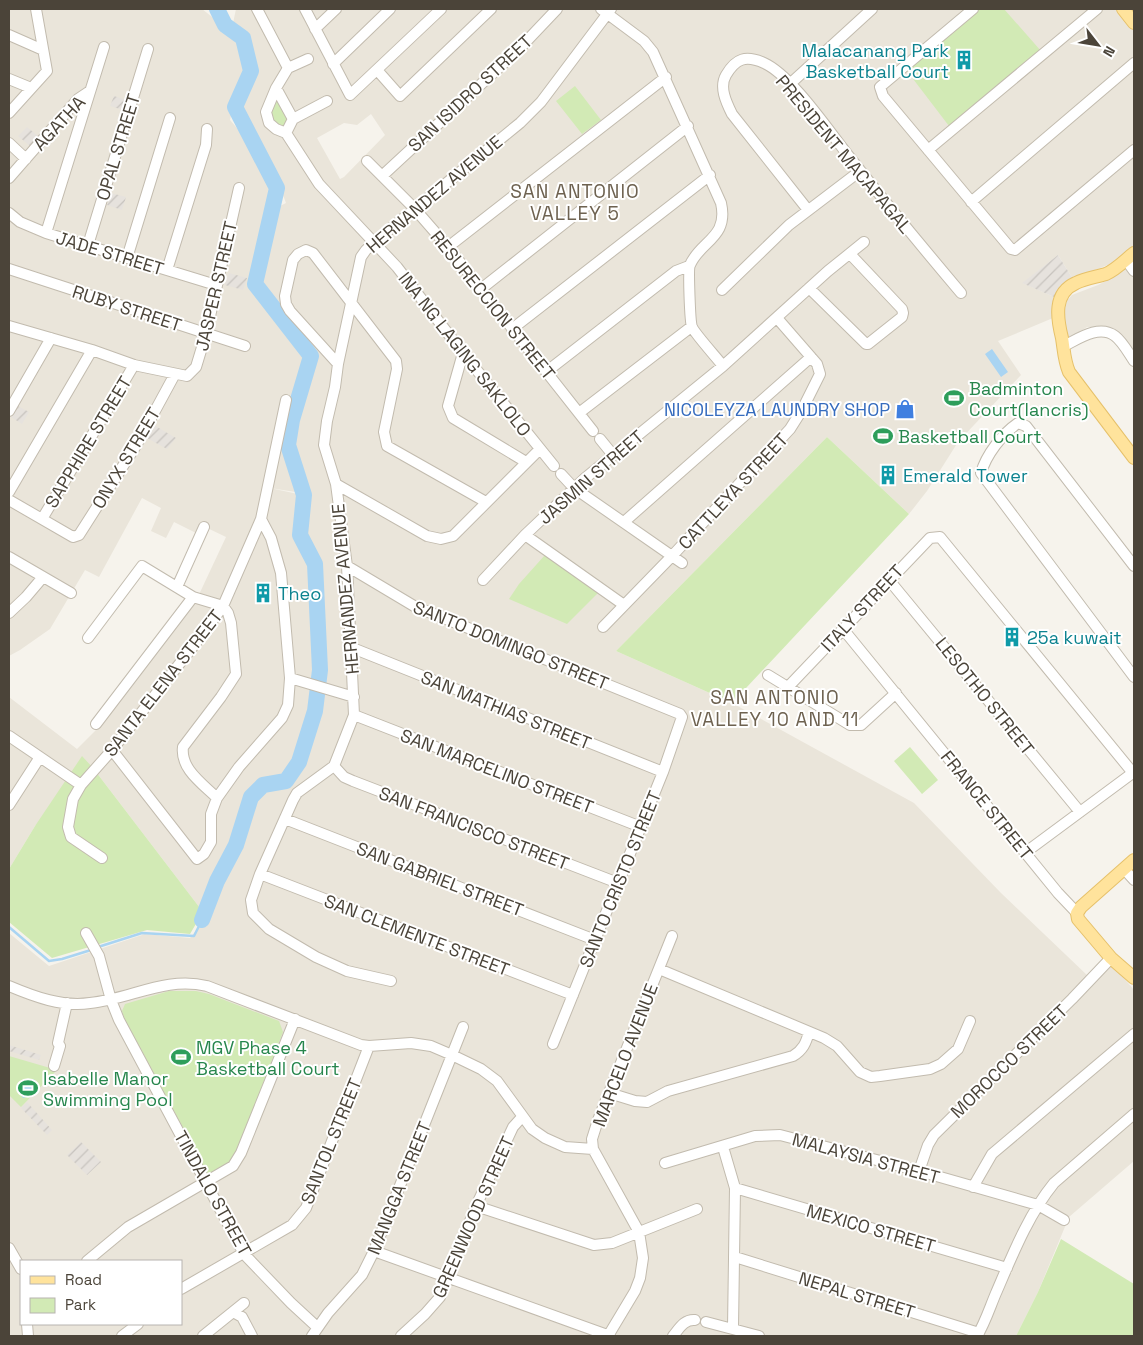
<svg xmlns="http://www.w3.org/2000/svg" width="1143" height="1345" viewBox="0 0 1143 1345" font-family="'Space Grotesk',sans-serif">
	<style>
		.residential { fill: #eae5da; fill-rule: evenodd }
		.industrial { fill: url(#industrial-furrows) }
		.green { fill: #d2eab5 }
		.water { fill: #a9d4f2 }
		.lines { fill: none; stroke-linecap: round; stroke-linejoin: round }
		.stream { stroke: #a9d4f2; stroke-width: 2.5 }
		.river { stroke: #a9d4f2; stroke-width: 16 }
		.minor-casing { stroke: #c2bbae; stroke-width: 12 }
		.major-casing { stroke: #e6c16a; stroke-width: 14 }
		.minor { stroke: #fff; stroke-width: 10 }
		.major { stroke: #ffe39c; stroke-width: 12 }
		.labels { text-anchor: middle; dominant-baseline: central; stroke-width: 4; stroke-linejoin: round; paint-order: stroke }
		.culture-label { font-size: 18px; fill: #0d838f; stroke: #fff; text-anchor: start }
		.street-label { font-size: 18px; fill: #4b4439; stroke: #fff }
		.leisure-label { font-size: 18px; fill: #27864d; stroke: #fff; text-anchor: start }
		.shop-label { font-size: 18px; fill: #366cbe; stroke: #fff; text-anchor: end }
		.neighbourhood-label { font-size: 19px; letter-spacing: 1px; fill: #6e6250; stroke: #fff }
	</style>
	<defs>
		<pattern id="industrial-furrows" width="10" height="10" patternUnits="userSpaceOnUse" patternTransform="scale(1.25)"><rect width="10" height="10" fill="#e6e2dd"/><path d="M-1 1l2-2M0 10L10 0M9 11l2-2" fill="none" stroke="#c7c3be"/></pattern>
	</defs>
	<rect width="100%" height="100%" fill="#f6f3ec"/>
	<!-- residential -->
	<path class="residential" d="M 9,9 L 202,9 L 240,39 L 248,72 L 234,100 L 230,120 L 253,147 L 274,188 L 270,202 L 272,203 L 252,285 L 310,357 L 289,421 L 284,449 L 302,493 L 270,488 L 307,496 L 293,441 L 313,356 L 259,284 L 276,208 L 286,203 L 272,166 L 239,108 L 256,62 L 244,35 L 232,28 L 236,9 L 1134,9 L 1134,247 L 1115,262 L 1073,279 L 1058,255 L 1023,283 L 1054,297 L 1053,318 L 998,341 L 1021,375 L 958,442 L 927,491 L 909,514 L 827,437 L 616,651 L 732,703 L 914,803 L 1001,893 L 1088,976 L 1106,957 L 1134,990 L 1134,1161 L 1069,1217 L 1038,1292 L 1016,1336 L 9,1336 L 9,933 L 49,966 L 145,934 L 190,938 L 204,921 L 203,912 L 93,768 L 35,826 L 9,869 L 9,697 L 77,749 L 95,731 L 195,603 L 226,537 L 201,525 L 196,533 L 174,522 L 166,538 L 151,531 L 161,508 L 142,498 L 99,577 L 85,570 L 50,629 L 20,650 L 9,656 ZM 371,114 L 385,135 L 344,177 L 340,179 L 317,138 L 344,123 L 357,125 ZM 21,1261 L 181,1261 L 181,1324 L 21,1324 Z
		M 1134,259 L 1134,355 L 1114,328 L 1087,327 L 1069,339 L 1062,319 L 1064,304 L 1072,295 L 1098,285 L 1114,277 Z"/>
	<!-- industrial -->
	<path class="industrial" d="M 114,96 L 126,100 L 123,110 L 110,106 Z
		M 27,127 L 38,136 L 30,146 L 18,136 Z
		M 111,193 L 126,197 L 122,210 L 107,205 Z
		M 1058,255 L 1073,279 L 1054,297 L 1022,283 Z
		M 229,273 L 247,278 L 243,290 L 225,285 Z
		M 18,406 L 29,412 L 22,424 L 11,417 Z
		M 152,424 L 176,438 L 167,449 L 145,437 Z
		M 9,1045 L 41,1055 L 39,1060 L 9,1051 Z
		M 27,1102 L 52,1130 L 47,1135 L 21,1108 Z
		M 81,1142 L 101,1162 L 87,1175 L 67,1155 Z"/>
	<!-- green -->
	<path class="green" d="M 979,9 L 1004,9 L 1041,51 L 949,126 L 907,71 Z
		M 575,86 L 601,120 L 582,134 L 556,101 Z
		M 276,96 L 288,117 L 286,125 L 278,128 C 266,116 270,110 276,96 Z
		M 827,437 L 909,514 L 732,703 L 616,651 Z
		M 545,555 L 598,593 L 567,624 L 509,599 L 519,584 Z
		M 910,747 L 938,780 L 922,794 L 894,761 Z
		M 82,756 L 93,768 L 203,912 L 190,934 L 147,930 L 52,958 L 9,922 L 9,869 L 35,826 Z
		M 169,991 L 196,991 L 209,994 L 279,1021 L 283,1032 L 236,1153 L 230,1163 L 209,1176 L 124,1018 L 122,1011 L 125,1004 Z
		M 9,1056 L 57,1070 L 21,1107 L 9,1095 Z
		M 1061,1239 L 1134,1284 L 1134,1336 L 1016,1336 L 1038,1292 Z"/>
	<!-- water -->
	<path class="water" d="M 992,349 L 1008,372 L 1001,377 L 985,354 Z
		M 31,1079 L 35,1080 C 38,1086 32,1091 27,1092 L 26,1097 L 23,1098 L 21,1095 L 23,1087 Z"/>
	<g class="lines">
		<!-- stream -->
		<path class="stream" d="M 9,927 L 49,961 L 62,959 L 91,950
			M 98,947 L 142,933 L 194,936 L 202,920"/>
		<!-- river -->
		<path class="river" d="M 202,920 L 217,881 L 236,845 L 251,797 L 263,785 L 286,781 L 299,762 L 315,711 L 320,670 L 315,564 L 300,535 L 304,495 L 288,445 L 292,420 L 311,356 L 255,284 L 277,188 L 235,107 L 251,71 L 243,38 L 225,25 L 217,9"/>
		<defs>
			<path id="minor" d="M 257,9 L 288,68 L 276,88 L 266,112 L 269,123 L 276,129 L 286,133 L 319,184 L 397,267 L 463,353 L 554,466
				M 305,9 L 350,95 L 441,9
				M 601,9 L 644,41 L 653,52 L 721,203 C 729,238 700,241 690,265 C 688,269 690,322 692,327 C 695,334 717,358 723,366
				M 973,9 L 880,87 L 883,96 L 1011,249 L 1015,250 L 1134,150
				M 315,29 L 336,9
				M 9,35 L 43,50
				M 333,64 L 390,9
				M 288,68 L 308,59
				M 377,70 L 400,96 L 491,9
				M 9,79 L 31,88
				M 791,83 L 872,9
				M 276,88 L 293,119
				M 9,113 L 47,71 L 36,9
				M 286,133 L 293,119 L 327,101
				M 9,143 L 26,159
				M 928,150 L 1097,9
				M 367,161 L 414,208 L 448,247 L 593,431
				M 382,176 L 519,49 L 557,9
				M 9,178 L 78,99 L 90,91
				M 971,202 L 1134,63
				M 808,210 L 732,114 C 726,102 719,87 726,75 C 736,58 746,55 764,63 C 791,75 828,130 848,155 C 885,202 923,248 961,293
				M 9,213 L 20,222 L 46,233 L 216,285
				M 46,233 L 104,47
				M 88,245 L 148,49
				M 448,247 L 666,77
				M 127,258 L 170,118
				M 1126,260 L 1134,271
				M 9,269 L 245,346
				M 167,270 L 206,145 L 207,129
				M 809,288 L 866,344 L 868,344 L 902,317 L 903,313 L 902,309 L 850,254
				M 481,289 L 688,126
				M 722,290 L 789,225 L 860,171
				M 9,326 L 92,350 L 134,365 L 187,376 L 196,367 L 206,334 L 239,188
				M 512,329 L 710,175
				M 1064,346 C 1078,339 1099,324 1115,336 C 1123,342 1129,354 1134,361
				M 463,353 L 448,406 L 453,418 L 526,462
				M 338,364 L 290,311 L 286,304 L 285,296 L 293,260 L 298,254 L 306,250 L 313,253 L 396,361 L 397,369 L 384,432 L 387,446 L 486,502
				M 546,372 L 676,271 L 689,266
				M 9,411 L 51,338
				M 579,413 L 691,327
				M 600,439 L 613,455
				M 561,474 L 574,488 L 682,563
				M 336,484 L 427,536 L 441,539 L 453,536 L 539,450
				M 9,492 L 92,350
				M 9,500 L 73,537 L 79,535 L 137,444 L 175,374
				M 42,519 L 134,365
				M 624,522 L 811,357
				M 525,535 L 624,605
				M 9,557 L 71,593
				M 347,566 L 414,606 L 680,714 L 682,717 L 663,772 L 553,1044
				M 1134,566 L 1026,426 L 1018,423 C 1002,434 986,455 981,473 L 1134,677
				M 483,580 L 525,535 L 584,479 L 723,366 L 828,271 L 864,242
				M 889,580 L 1080,812
				M 177,587 L 204,527
				M 9,613 L 26,597 L 43,577
				M 603,627 L 672,556 L 790,429 L 802,410 L 820,374 L 817,364 L 777,318
				M 843,629 L 1058,893 L 1077,913
				M 88,638 L 142,566 L 193,597 L 223,606 L 228,613 L 231,623 L 236,674 L 221,697 L 183,747 C 180,769 203,784 217,798
				M 350,647 L 663,772
				M 768,675 L 850,725 L 861,725 L 896,693
				M 290,678 L 354,697
				M 788,687 L 930,538 L 940,537 L 1133,773
				M 354,715 L 641,827
				M 96,724 L 193,597
				M 9,736 L 81,785
				M 112,750 L 197,859 L 204,854 L 211,842 L 211,814 L 217,798 L 239,767 L 282,718 L 288,705 L 290,678 L 281,573 L 271,538 L 261,519
				M 334,766 L 344,777 L 353,781 L 618,883
				M 9,805 L 40,757
				M 285,819 L 595,940
				M 1026,852 L 1134,772
				M 102,858 L 71,837 L 68,827 L 73,799 L 81,785 L 112,750 L 202,635 L 223,606 L 261,519 L 286,400
				M 1124,869 L 1134,880
				M 260,874 L 573,995
				M 86,933 L 99,956 L 111,1000 L 119,1020 L 244,1254 L 291,1303 L 317,1327
				M 659,969 L 824,1038 L 837,1046 L 860,1072 L 871,1077 L 880,1076 L 930,1069 L 941,1064 L 958,1049 L 970,1021
				M 391,981 L 347,971 L 316,957 L 269,929 L 253,913 L 251,900 L 260,874 L 293,800 L 297,793 L 334,766 L 354,715 L 347,566 L 336,484 L 324,445 L 327,421 L 335,387 L 338,364 L 361,257 L 366,250 L 384,234 L 520,123 L 541,102 L 611,9
				M 9,986 C 35,997 62,1007 90,1003 C 131,999 165,976 207,986 L 361,1045 L 369,1046 L 411,1043 L 431,1046 L 452,1055 L 481,1069 L 497,1081 L 532,1129 L 545,1138 L 565,1147 L 593,1149
				M 54,1066 L 60,1046 L 58,1043 L 67,1003
				M 609,1093 L 635,1101 L 647,1102 L 668,1091 L 793,1056 C 803,1050 806,1043 809,1032
				M 723,1147 L 735,1188 L 733,1328
				M 665,1163 L 755,1136 L 780,1135 L 919,1171 L 1038,1205 L 1064,1220
				M 919,1171 L 928,1145 L 934,1135 L 1072,999 L 1111,958
				M 973,1187 L 992,1154 L 1134,1034
				M 735,1188 L 1007,1268
				M 476,1206 L 594,1245 L 612,1243 L 697,1209
				M 9,1248 L 21,1269
				M 374,1251 L 610,1336
				M 735,1257 L 979,1333
				M 87,1261 L 128,1227 L 233,1166 L 241,1153 L 295,1019
				M 181,1289 L 292,1225 L 306,1208 L 369,1046
				M 233,1312 L 242,1317 L 252,1336
				M 706,1322 L 759,1336
				M 27,1324 L 28,1336
				M 122,1336 L 138,1324
				M 203,1336 L 244,1303
				M 312,1336 L 328,1313 L 362,1275 L 374,1251 L 463,1027
				M 401,1336 L 425,1314 L 440,1297 L 476,1206 L 513,1127 L 522,1117
				M 608,1336 L 635,1291 L 640,1278 L 643,1258 L 639,1232 L 593,1149 L 592,1139 L 598,1120 L 672,936
				M 673,1336 C 679,1329 684,1319 695,1320
				M 977,1336 C 985,1323 990,1307 996,1293 C 1012,1256 1028,1215 1054,1183 L 1134,1114"/>
			<path id="major" d="M 1123,9 L 1134,23
				M 1134,253 C 1125,260 1117,269 1106,274 C 1096,277 1085,278 1076,283 C 1053,293 1057,318 1062,338 C 1064,350 1064,360 1069,372 L 1134,458
				M 1134,860 L 1081,907 L 1077,913 L 1078,919 L 1111,958 L 1134,978"/>
		</defs>
		<!-- minor casing -->
		<use href="#minor" class="minor-casing"/>
		<!-- major casing -->
		<use href="#major" class="major-casing"/>
		<!-- minor -->
		<use href="#minor" class="minor"/>
		<!-- major -->
		<use href="#major" class="major"/>
	</g>
	<!-- icons -->
	<defs>
		<symbol id="building-bare" viewBox="-9 -9 18 18"><path d="M-4-6H4V6H1V3H-1V6H-4ZM-2.5-4.3h1.7v1.8h-1.7ZM.8-4.3h1.7v1.8H.8ZM-2.5-1h1.7V.8h-1.7ZM.8-1h1.7V.8H.8Z" fill="#0f9aa8" stroke="#fff" stroke-width="2.5" paint-order="stroke"/></symbol>
		<symbol id="stadium-bare" viewBox="-9 -9 18 18"><path d="M0-5a6.5 5 0 1 0 0 10a6.5 5 0 1 0 0-10ZM-3.5-1.8h7v3.6h-7Z" fill="#2e9e5b" stroke="#fff" stroke-width="2.5" paint-order="stroke"/></symbol>
		<symbol id="shop-bare" viewBox="-9 -9 18 18"><path d="M-5-2.5h2.3a2.7 3.5 0 0 1 5.4 0H5L5.5 6h-11ZM-1.5-2.5h3a1.5 2.3 0 0 0-3 0Z" fill="#3f7fe0" stroke="#fff" stroke-width="2.5" paint-order="stroke"/></symbol>
	</defs>
	<g fill-rule="evenodd">
		<use href="#building-bare" x="950" y="46" width="28" height="28"/>
		<use href="#stadium-bare" x="940" y="384" width="28" height="28"/>
		<use href="#shop-bare" x="891" y="395" width="28" height="28"/>
		<use href="#stadium-bare" x="869" y="422" width="28" height="28"/>
		<use href="#building-bare" x="874" y="461" width="28" height="28"/>
		<use href="#building-bare" x="249" y="579" width="28" height="28"/>
		<use href="#building-bare" x="998" y="623" width="28" height="28"/>
		<use href="#stadium-bare" x="167" y="1043" width="28" height="28"/>
		<use href="#stadium-bare" x="14" y="1074" width="28" height="28"/>
	</g>
	<g class="labels">
		<!-- culture labels -->
		<g class="culture-label">
			<text x="949" y="50" text-anchor="end">Malacanang Park<tspan x="949" dy="21">Basketball Court</tspan></text>
			<text x="903" y="475">Emerald Tower</text>
			<text x="278" y="593">Theo</text>
			<text x="1027" y="637">25a kuwait</text>
		</g>
		<!-- street labels -->
		<g class="street-label">
			<text transform="translate(470 93) rotate(-43)">SAN ISIDRO STREET</text>
			<text transform="translate(59 123) rotate(-47)">AGATHA</text>
			<text transform="translate(118 147) rotate(-73)">OPAL STREET</text>
			<text transform="translate(844 154) rotate(50)">PRESIDENT MACAPAGAL</text>
			<text transform="translate(434 194) rotate(-40)">HERNANDEZ AVENUE</text>
			<text transform="translate(110 253) rotate(17)">JADE STREET</text>
			<text transform="translate(216 286) rotate(-77)">JASPER STREET</text>
			<text transform="translate(493 305) rotate(51)">RESURECCION STREET</text>
			<text transform="translate(127 308) rotate(18)">RUBY STREET</text>
			<text transform="translate(465 354) rotate(52)">INA NG LAGING SAKLOLO</text>
			<text transform="translate(88 442) rotate(-59)">SAPPHIRE STREET</text>
			<text transform="translate(126 458) rotate(-59)">ONYX STREET</text>
			<text transform="translate(591 477) rotate(-41)">JASMIN STREET</text>
			<text transform="translate(733 491) rotate(-47)">CATTLEYA STREET</text>
			<text transform="translate(345 589) rotate(-95)">HERNANDEZ AVENUE</text>
			<text transform="translate(862 608) rotate(-47)">ITALY STREET</text>
			<text transform="translate(511 645) rotate(22)">SANTO DOMINGO STREET</text>
			<text transform="translate(163 683) rotate(-52)">SANTA ELENA STREET</text>
			<text transform="translate(985 696) rotate(51)">LESOTHO STREET</text>
			<text transform="translate(506 710) rotate(22)">SAN MATHIAS STREET</text>
			<text transform="translate(497 771) rotate(21)">SAN MARCELINO STREET</text>
			<text transform="translate(987 805) rotate(51)">FRANCE STREET</text>
			<text transform="translate(474 828) rotate(21)">SAN FRANCISCO STREET</text>
			<text transform="translate(440 879) rotate(21)">SAN GABRIEL STREET</text>
			<text transform="translate(620 879) rotate(-68)">SANTO CRISTO STREET</text>
			<text transform="translate(417 935) rotate(21)">SAN CLEMENTE STREET</text>
			<text transform="translate(625 1055) rotate(-69)">MARCELO AVENUE</text>
			<text transform="translate(1009 1061) rotate(-44)">MOROCCO STREET</text>
			<text transform="translate(331 1141) rotate(-68)">SANTOL STREET</text>
			<text transform="translate(866 1158) rotate(15)">MALAYSIA STREET</text>
			<text transform="translate(399 1188) rotate(-68)">MANGGA STREET</text>
			<text transform="translate(213 1193) rotate(61)">TINDALO STREET</text>
			<text transform="translate(473 1217) rotate(-66)">GREENWOOD STREET</text>
			<text transform="translate(871 1228) rotate(16)">MEXICO STREET</text>
			<text transform="translate(857 1295) rotate(17)">NEPAL STREET</text>
		</g>
		<!-- leisure labels -->
		<g class="leisure-label">
			<text x="969" y="388">Badminton<tspan x="969" dy="21">Court(lancris)</tspan></text>
			<text x="898" y="436">Basketball Court</text>
			<text x="196" y="1047">MGV Phase 4<tspan x="196" dy="21">Basketball Court</tspan></text>
			<text x="43" y="1078">Isabelle Manor<tspan x="43" dy="21">Swimming Pool</tspan></text>
		</g>
		<!-- shop labels -->
		<g class="shop-label">
			<text x="890" y="409">NICOLEYZA LAUNDRY SHOP</text>
		</g>
		<!-- neighbourhood labels -->
		<g class="neighbourhood-label">
			<text x="575" y="191">SAN ANTONIO<tspan x="575" dy="22">VALLEY 5</tspan></text>
			<text x="775" y="697">SAN ANTONIO<tspan x="775" dy="22">VALLEY 10 AND 11</tspan></text>
		</g>
	</g>
	<!-- border -->
	<rect width="1143" height="1345" fill="none" stroke="#4b4439" stroke-width="20"/>
	<!-- legend -->
	<rect x="20" y="1260" width="162" height="65" fill="#ffffff" stroke="#b7b4b0"/>
	<rect x="30" y="1276" width="25" height="8" fill="#ffe39c" stroke="#b7b4b0"/>
	<text x="65" y="1285" font-size="15" fill="#4b4439">Road</text>
	<rect x="30" y="1298" width="25" height="15" fill="#d2eab5" stroke="#b7b4b0"/>
	<text x="65" y="1310" font-size="15" fill="#4b4439">Park</text>
	<!-- north arrow -->
	<g transform="translate(1098 45) rotate(121)" stroke="#ffffff" stroke-width="4" paint-order="stroke">
	<path d="M0-4L9 19L0 12L-9 19Z" fill="#4b4439"/>
	<text y="-8" font-size="14" font-weight="bold" text-anchor="middle" fill="#4b4439">N</text>
	</g>
</svg>
